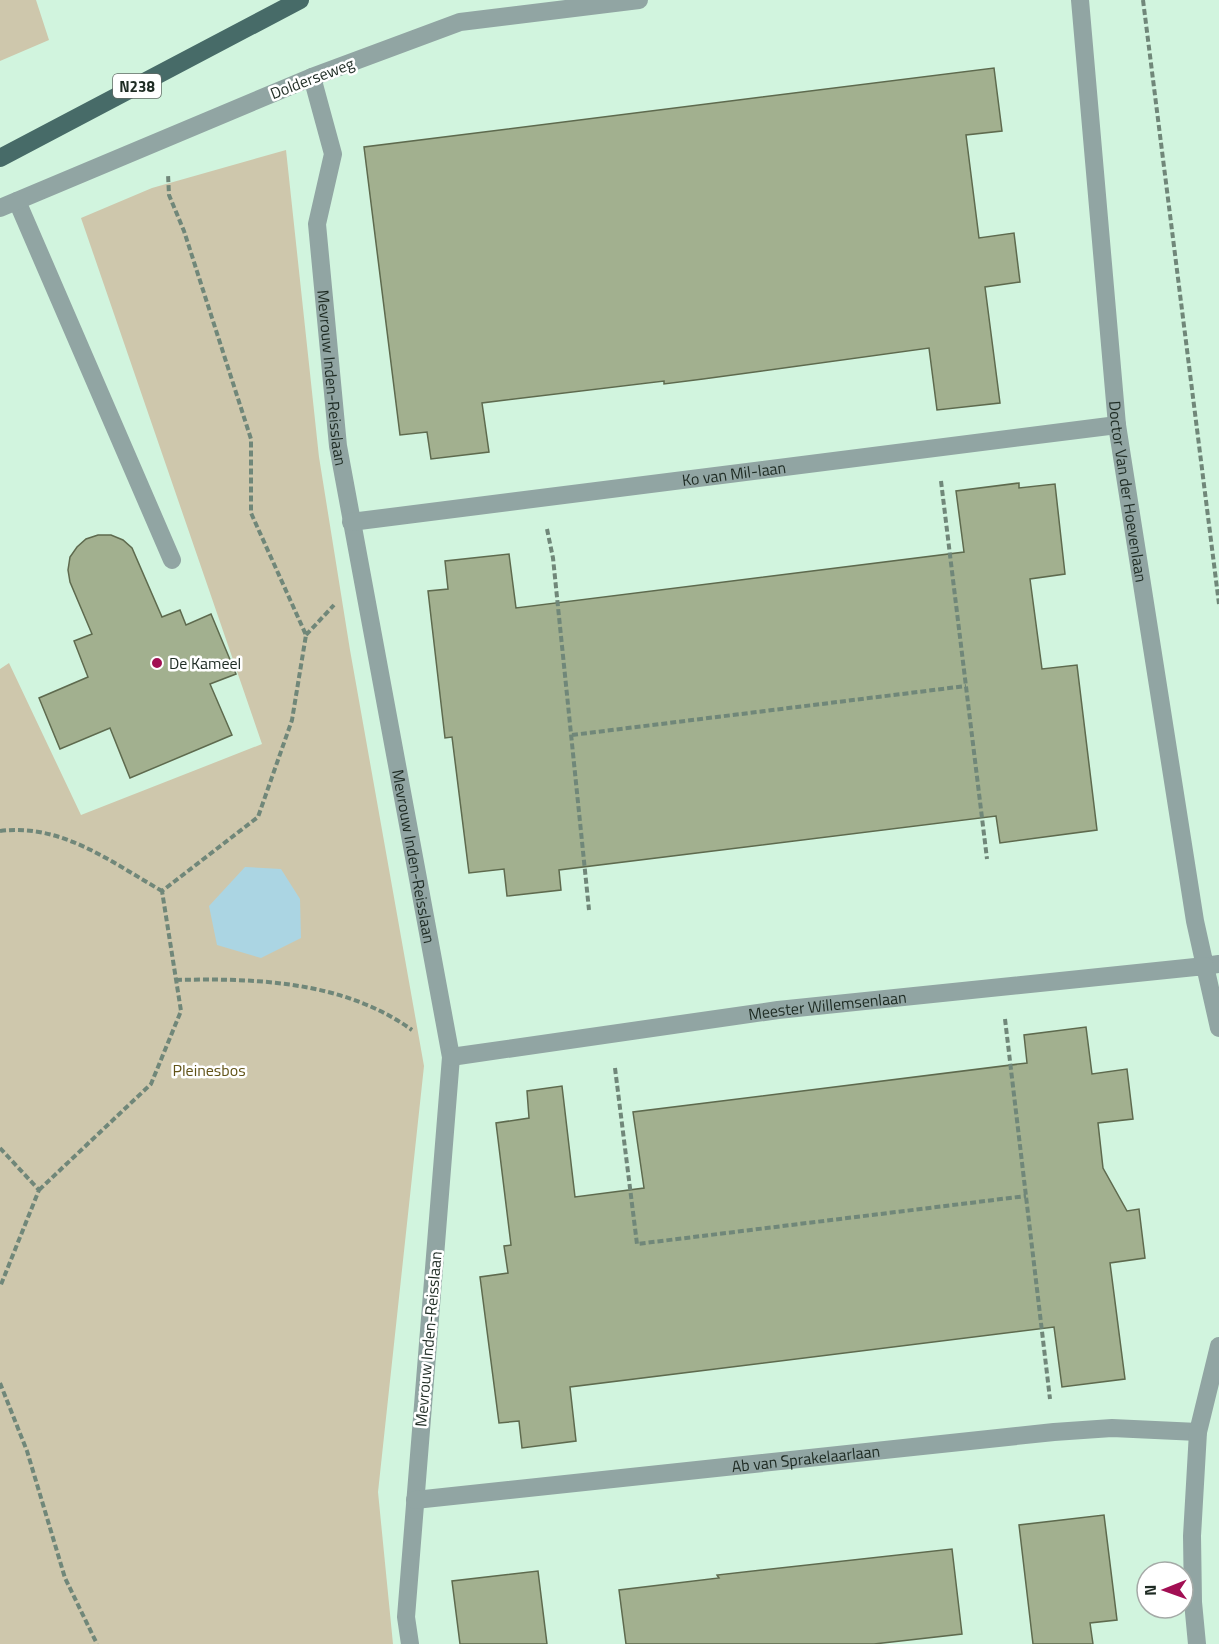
<svg xmlns="http://www.w3.org/2000/svg" width="1219" height="1644" viewBox="0 0 1219 1644" font-family="'Titillium Web',sans-serif">
	<style>
		.green { fill: #cec7ac }
		.water { fill: #abd5e3 }
		.building { fill: #a2b08f; stroke: #5e6a4e; stroke-width: 1.5 }
		.lines { fill: none; stroke-linecap: round; stroke-linejoin: round }
		.path { stroke: #708779; stroke-width: 4; stroke-dasharray: 6 3; stroke-linecap: butt }
		.minor { stroke: #91a5a3; stroke-width: 18 }
		.major { stroke: #476b68; stroke-width: 18 }
		.poi-dot { fill: #a20f53; stroke: #fff; stroke-width: 2 }
		.labels { text-anchor: middle; dominant-baseline: central; stroke-width: 5; stroke-linejoin: round; paint-order: stroke }
		.shield { fill: #fff; stroke: #626b65; stroke-width: 1.5 }
		.shield-label { font-size: 15px; font-weight: bold; fill: #1e2b23 }
		.street-label { font-size: 16px; fill: #1e2b23; stroke: #fff }
		.poi-label { font-size: 16px; fill: #1e2b23; stroke: #fff; text-anchor: start }
		.park-label { font-size: 16px; fill: #615318; stroke: #fff }
	</style>
	<rect width="100%" height="100%" fill="#d1f4de"/>
	<!-- green -->
	<path class="green" d="M 0,0 L 36,0 L 49,40 L 0,61 Z
		M 286,150 L 319,457 L 350,650 L 424,1066 L 378,1492 L 393,1644 L 0,1644 L 0,669 L 9,663 L 81,815 L 262,744 L 81,218 L 152,188 Z"/>
	<!-- water -->
	<path class="water" d="M 245,867 L 281,869 L 300,899 L 301,938 L 261,958 L 217,945 L 209,906 Z"/>
	<!-- building -->
	<path class="building" d="M 994,68 L 1002,131 L 966,135 L 979,238 L 1014,233 L 1020,282 L 985,287 L 1000,403 L 937,410 L 929,348 L 703,379 L 664,384 L 664,381 L 482,403 L 489,452 L 431,459 L 427,432 L 400,435 L 364,147 Z
		M 1019,483 L 1019,488 L 1055,484 L 1065,574 L 1030,579 L 1042,669 L 1077,665 L 1097,830 L 1000,843 L 996,816 L 559,870 L 561,890 L 507,896 L 504,869 L 469,873 L 452,737 L 445,738 L 428,591 L 448,589 L 445,561 L 509,554 L 516,608 L 964,552 L 956,491 Z
		M 98,535 L 111,535 L 123,540 L 132,548 L 162,617 L 180,610 L 186,625 L 211,614 L 236,674 L 210,684 L 232,735 L 130,778 L 110,728 L 60,749 L 39,698 L 88,677 L 74,641 L 92,634 L 70,582 L 68,570 L 70,557 L 77,547 L 86,539 Z
		M 1086,1027 L 1092,1074 L 1127,1069 L 1133,1119 L 1098,1123 L 1103,1168 L 1127,1211 L 1139,1209 L 1145,1258 L 1110,1263 L 1125,1379 L 1062,1387 L 1054,1327 L 570,1387 L 576,1441 L 522,1448 L 519,1421 L 499,1423 L 480,1277 L 508,1273 L 504,1246 L 511,1245 L 496,1123 L 529,1118 L 527,1091 L 562,1086 L 575,1197 L 644,1188 L 633,1112 L 1027,1063 L 1024,1035 Z
		M 1104,1515 L 1117,1620 L 1090,1623 L 1093,1644 L 1033,1644 L 1019,1525 Z
		M 952,1549 L 962,1634 L 874,1644 L 626,1644 L 619,1590 L 719,1578 L 717,1575 Z
		M 538,1571 L 547,1644 L 460,1644 L 452,1581 Z"/>
	<g class="lines">
		<!-- path -->
		<path class="path" d="M 1143,0 L 1219,604
			M 941,481 L 987,859
			M 547,529 L 553,558 L 589,910
			M 306,635 L 334,605
			M 572,735 L 966,686
			M 0,831 C 61,823 111,862 162,891
			M 176,980 C 256,978 344,981 412,1030
			M 1005,1019 L 1050,1399
			M 615,1068 L 637,1244 L 1026,1196
			M 0,1148 L 39,1190 L 0,1287
			M 39,1190 L 151,1084 L 181,1011 L 162,891 L 258,817 L 292,720 L 306,635 L 251,513 L 251,439 L 184,231 L 169,195 L 168,174
			M 0,1383 L 27,1451 L 65,1578 L 97,1644"/>
		<!-- minor -->
		<g class="minor">
			<path id="s1" d="M 1080,0 L 1117,425 L 1195,921 L 1205,966 L 1219,964"/>
			<path id="s2" d="M 312,77 L 333,154 L 317,224 L 338,446 L 451,1057 L 406,1617 L 410,1644"/>
			<path d="M 17,201 L 172,560"/>
			<path d="M 0,208 L 312,77 L 460,22 L 639,0"/>
			<path id="s3" d="M 351,522 L 1117,425"/>
			<path id="s4" d="M 451,1057 L 778,1010 L 1205,966 L 1219,1028"/>
			<path id="s5" d="M 415,1500 L 1054,1432 L 1112,1428 L 1198,1432"/>
			<path d="M 1197,1644 L 1193,1602 L 1192,1536 L 1198,1432 L 1219,1346"/>
		</g>
		<!-- major -->
		<path class="major" d="M 0,158 L 300,0"/>
	</g>
	<!-- markers -->
	<circle class="poi-dot" cx="157" cy="663" r="6"/>
	<g class="labels">
		<!-- shield labels -->
		<rect class="shield" x="113" y="74" width="48" height="24" rx="4.5"/>
		<g class="shield-label">
			<text x="137" y="86">N238</text>
		</g>
		<!-- street labels -->
		<g class="street-label">
			<text transform="translate(312 78) rotate(-21)">Dolderseweg</text>
			<text stroke="none"><textPath href="#s2" startOffset="306">Mevrouw Inden-Reisslaan</textPath></text>
			<text stroke="none"><textPath href="#s3" startOffset="386">Ko van Mil-laan</textPath></text>
			<text stroke="none"><textPath href="#s1" startOffset="494">Doctor Van der Hoevenlaan</textPath></text>
			<text stroke="none"><textPath href="#s2" startOffset="792">Mevrouw Inden-Reisslaan</textPath></text>
			<text stroke="none"><textPath href="#s4" startOffset="380">Meester Willemsenlaan</textPath></text>
			<text transform="translate(428 1339) rotate(-85)">Mevrouw Inden-Reisslaan</text>
			<text stroke="none"><textPath href="#s5" startOffset="393">Ab van Sprakelaarlaan</textPath></text>
		</g>
		<!-- poi labels -->
		<g class="poi-label">
			<text x="169" y="663">De Kameel</text>
		</g>
		<!-- park labels -->
		<g class="park-label">
			<text x="209" y="1070">Pleinesbos</text>
		</g>
	</g>
	<!-- north arrow -->
	<g transform="translate(1165 1590) rotate(269)"><circle r="28" fill="#ffffff" stroke="#a5aaa7" stroke-width="1.5"/>
	<path d="M0-4.5L10 22L0 15L-10 22Z" fill="#a20f53"/>
	<text y="-9" font-size="16" font-weight="bold" text-anchor="middle" fill="#1e2b23">N</text>
	</g>
</svg>
